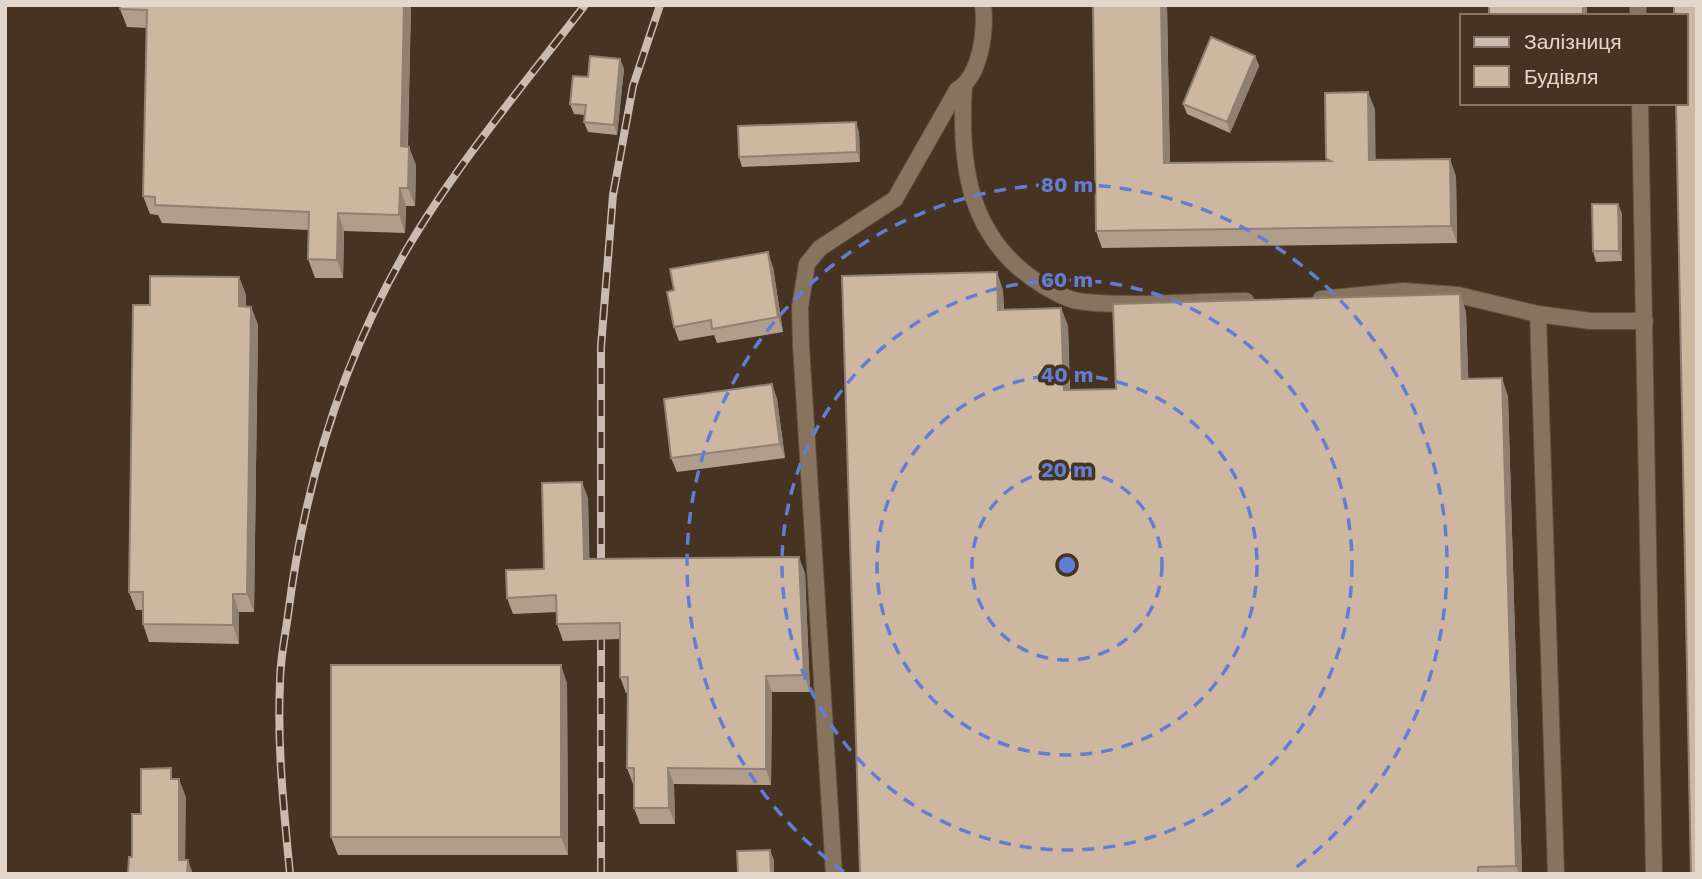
<svg xmlns="http://www.w3.org/2000/svg" width="1702" height="879" viewBox="0 0 1702 879" font-family="'Work Sans',sans-serif">
	<style>
		.lines { fill: none; stroke-linecap: round; stroke-linejoin: round }
		.lane-casing { stroke: #5f503f; stroke-width: 18 }
		.lane { stroke: #88735e; stroke-width: 16 }
		.rail-casing { stroke: #c9bbaf; stroke-width: 8 }
		.rail { stroke: #463321; stroke-width: 5; stroke-dasharray: 16; stroke-linecap: butt }
		.wall { fill: #b19d8a }
		.shaded-wall { fill: #908071 }
		.building { fill: #ceb7a1; stroke: #908071; stroke-width: 2 }
		.ring { fill: none; stroke: #627ed4; stroke-width: 3.5; stroke-dasharray: 12 9 }
		.centre { fill: #627ed4; stroke: #463321; stroke-width: 3.5 }
		.ring-label { font-size: 21px; text-anchor: middle; font-weight: bold; fill: #627ed4; stroke: #463321; stroke-width: 7; stroke-linejoin: round; paint-order: stroke }
	</style>
	<rect width="100%" height="100%" fill="#463321"/>
	<g class="lines">
		<defs>
			<path id="lane" d="M 1638,5 L 1638,16
				M 964,86 C 959,164 968,239 1041,284 C 1054,292 1069,301 1085,302 C 1134,307 1196,301 1246,301
				M 1640,103 L 1654,874
				M 1321,299 L 1403,291 L 1458,295 L 1538,314 L 1556,874
				M 1538,314 L 1590,321 L 1645,321
				M 834,874 L 801,345 L 800,307 L 807,264 L 820,248 L 895,199 L 957,90 C 981,76 986,30 983,5"/>
		</defs>
		<!-- lane casing -->
		<use href="#lane" class="lane-casing"/>
		<!-- lane -->
		<use href="#lane" class="lane"/>
		<defs>
			<path id="rail" d="M 601,576 L 601,347 L 613,195 L 633,86 L 660,5
				M 290,874 C 284,811 277,747 280,683 C 280,660 285,637 288,615 C 304,487 340,366 404,254 C 455,166 523,86 585,5
				M 601,874 L 601,622"/>
		</defs>
		<!-- rail casing -->
		<use href="#rail" class="rail-casing"/>
		<!-- rail -->
		<use href="#rail" class="rail"/>
	</g>
	<!-- wall -->
	<path class="wall" d="M 411,5 L 408,146 L 416,165 L 415,206 L 406,206 L 405,233 L 344,231 L 343,278 L 315,278 L 308,259 L 309,230 L 162,223 L 158,215 L 150,214 L 143,196 L 147,28 L 127,27 L 120,9 Z
		M 1167,5 L 1170,163 L 1327,161 L 1326,158 L 1375,109 L 1375,160 L 1456,176 L 1457,243 L 1102,248 L 1096,231 Z
		M 1255,56 L 1259,66 L 1230,133 L 1187,114 L 1183,104 Z
		M 620,59 L 624,69 L 617,135 L 588,132 L 584,122 L 585,115 L 574,114 L 570,104 L 588,77 Z
		M 859,132 L 860,162 L 742,167 L 739,157 Z
		M 1618,204 L 1622,214 L 1622,261 L 1596,262 L 1593,251 Z
		M 773,267 L 783,332 L 717,343 L 714,335 L 679,341 L 674,327 Z
		M 239,277 L 246,295 L 246,307 L 251,307 L 258,325 L 254,612 L 239,612 L 239,644 L 149,642 L 143,624 L 143,610 L 136,610 L 129,592 L 150,305 Z
		M 1003,290 L 1004,310 L 1061,308 L 1068,326 L 1070,390 L 1116,389 L 1460,294 L 1466,312 L 1468,379 L 1508,396 L 1522,874 L 860,874 Z
		M 772,384 L 777,399 L 785,458 L 677,472 L 671,458 Z
		M 588,498 L 589,559 L 805,573 L 810,692 L 772,692 L 771,785 L 674,784 L 675,824 L 640,824 L 634,808 L 634,784 L 633,784 L 627,768 L 628,693 L 626,693 L 620,677 L 620,639 L 563,641 L 557,624 L 557,612 L 513,614 L 507,598 L 544,569 Z
		M 567,683 L 568,855 L 338,855 L 331,837 Z"/>
	<!-- shaded-wall -->
	<path class="shaded-wall" d="M 404,5 L 411,5 L 407,164 L 401,146 Z
		M 1161,5 L 1167,5 L 1170,180 L 1164,163 Z
		M 1583,5 L 1587,5 L 1587,16 L 1583,16 Z
		M 1255,56 L 1259,66 L 1230,133 L 1227,122 Z
		M 620,59 L 624,69 L 617,135 L 614,125 Z
		M 1368,92 L 1375,109 L 1376,177 L 1369,160 Z
		M 856,122 L 859,132 L 860,162 L 857,152 Z
		M 409,147 L 416,165 L 415,206 L 408,188 Z
		M 1450,159 L 1456,176 L 1457,243 L 1451,226 Z
		M 400,188 L 406,206 L 405,233 L 399,215 Z
		M 1618,204 L 1622,214 L 1622,261 L 1619,251 Z
		M 338,213 L 344,231 L 343,278 L 337,260 Z
		M 768,252 L 773,267 L 783,332 L 778,317 Z
		M 997,272 L 1003,290 L 1004,328 L 998,310 Z
		M 239,277 L 246,295 L 246,325 L 239,306 Z
		M 1460,294 L 1466,312 L 1469,397 L 1462,379 Z
		M 251,307 L 258,325 L 254,612 L 247,594 Z
		M 1061,308 L 1068,326 L 1070,408 L 1064,390 Z
		M 1502,378 L 1508,396 L 1522,874 L 1519,874 L 1516,866 Z
		M 772,384 L 777,399 L 785,458 L 780,444 Z
		M 582,482 L 588,498 L 590,575 L 584,559 Z
		M 799,557 L 805,573 L 810,692 L 804,675 Z
		M 233,594 L 239,612 L 239,644 L 233,625 Z
		M 561,665 L 567,683 L 568,855 L 561,837 Z
		M 766,676 L 772,692 L 771,785 L 766,769 Z
		M 668,768 L 674,784 L 675,824 L 669,808 Z
		M 179,779 L 186,797 L 185,874 L 179,860 Z
		M 770,850 L 774,860 L 774,874 L 771,874 Z
		M 188,860 L 193,874 L 187,874 Z"/>
	<!-- building -->
	<path class="building" d="M 121,5 L 404,5 L 401,146 L 409,147 L 408,188 L 400,188 L 399,215 L 338,213 L 337,260 L 308,259 L 309,212 L 155,205 L 155,197 L 143,196 L 147,10 L 120,9 Z
		M 1093,5 L 1161,5 L 1164,163 L 1331,161 L 1326,158 L 1325,93 L 1368,92 L 1369,160 L 1450,159 L 1451,226 L 1096,231 Z
		M 1489,5 L 1583,5 L 1583,16 L 1489,16 Z
		M 1674,5 L 1697,5 L 1697,874 L 1691,874 L 1676,103 L 1686,103 L 1686,16 L 1674,16 Z
		M 1211,37 L 1255,56 L 1227,122 L 1183,104 Z
		M 590,56 L 620,59 L 614,125 L 584,122 L 586,105 L 570,104 L 573,76 L 588,77 Z
		M 856,122 L 857,152 L 739,157 L 738,126 Z
		M 1592,204 L 1618,204 L 1619,251 L 1593,251 Z
		M 768,252 L 778,317 L 712,329 L 711,320 L 674,327 L 667,292 L 674,290 L 670,269 Z
		M 997,272 L 998,310 L 1061,308 L 1064,390 L 1116,389 L 1113,304 L 1460,294 L 1462,379 L 1502,378 L 1516,866 L 1478,867 L 1478,874 L 860,874 L 842,276 Z
		M 150,276 L 239,277 L 239,306 L 251,307 L 247,594 L 233,594 L 233,625 L 143,624 L 143,592 L 129,592 L 133,305 L 150,305 Z
		M 772,384 L 780,444 L 671,458 L 664,399 Z
		M 582,482 L 584,559 L 799,557 L 804,675 L 766,676 L 766,769 L 668,768 L 669,808 L 634,808 L 634,768 L 627,768 L 628,677 L 620,677 L 620,623 L 557,624 L 556,595 L 507,598 L 506,570 L 544,569 L 542,483 Z
		M 331,665 L 561,665 L 561,837 L 331,837 Z
		M 171,768 L 171,779 L 179,779 L 179,860 L 188,860 L 187,874 L 128,874 L 129,857 L 132,857 L 132,814 L 141,814 L 141,769 Z
		M 770,850 L 771,874 L 738,874 L 737,851 Z"/>
	<!-- distance rings -->
	<g class="ring">
		<circle cx="1067" cy="565" r="95"/>
		<circle cx="1067" cy="565" r="190"/>
		<circle cx="1067" cy="565" r="285"/>
		<path d="M844 872A380 380 0 1 1 1290 872"/>
	</g>
	<circle cx="1067" cy="565" r="10" class="centre"/>
	<g class="ring-label">
		<text x="1067" y="192">80 m</text>
		<text x="1067" y="287">60 m</text>
		<text x="1067" y="382">40 m</text>
		<text x="1067" y="477">20 m</text>
	</g>
	<!-- border -->
	<rect width="1702" height="879" fill="none" stroke="#e3d7cc" stroke-width="14"/>
	<!-- legend -->
	<rect x="1460" y="14" width="228" height="91" fill="#463321" stroke="#857565" stroke-width="2"/>
	<rect x="1474" y="37" width="35" height="10" fill="#c9bbaf" stroke="#857565" stroke-width="2"/>
	<text x="1524" y="49" font-size="21" fill="#e3d7cc">Залізниця</text>
	<rect x="1474" y="66" width="35" height="21" fill="#ceb7a1" stroke="#857565" stroke-width="2"/>
	<text x="1524" y="84" font-size="21" fill="#e3d7cc">Будівля</text>
</svg>
